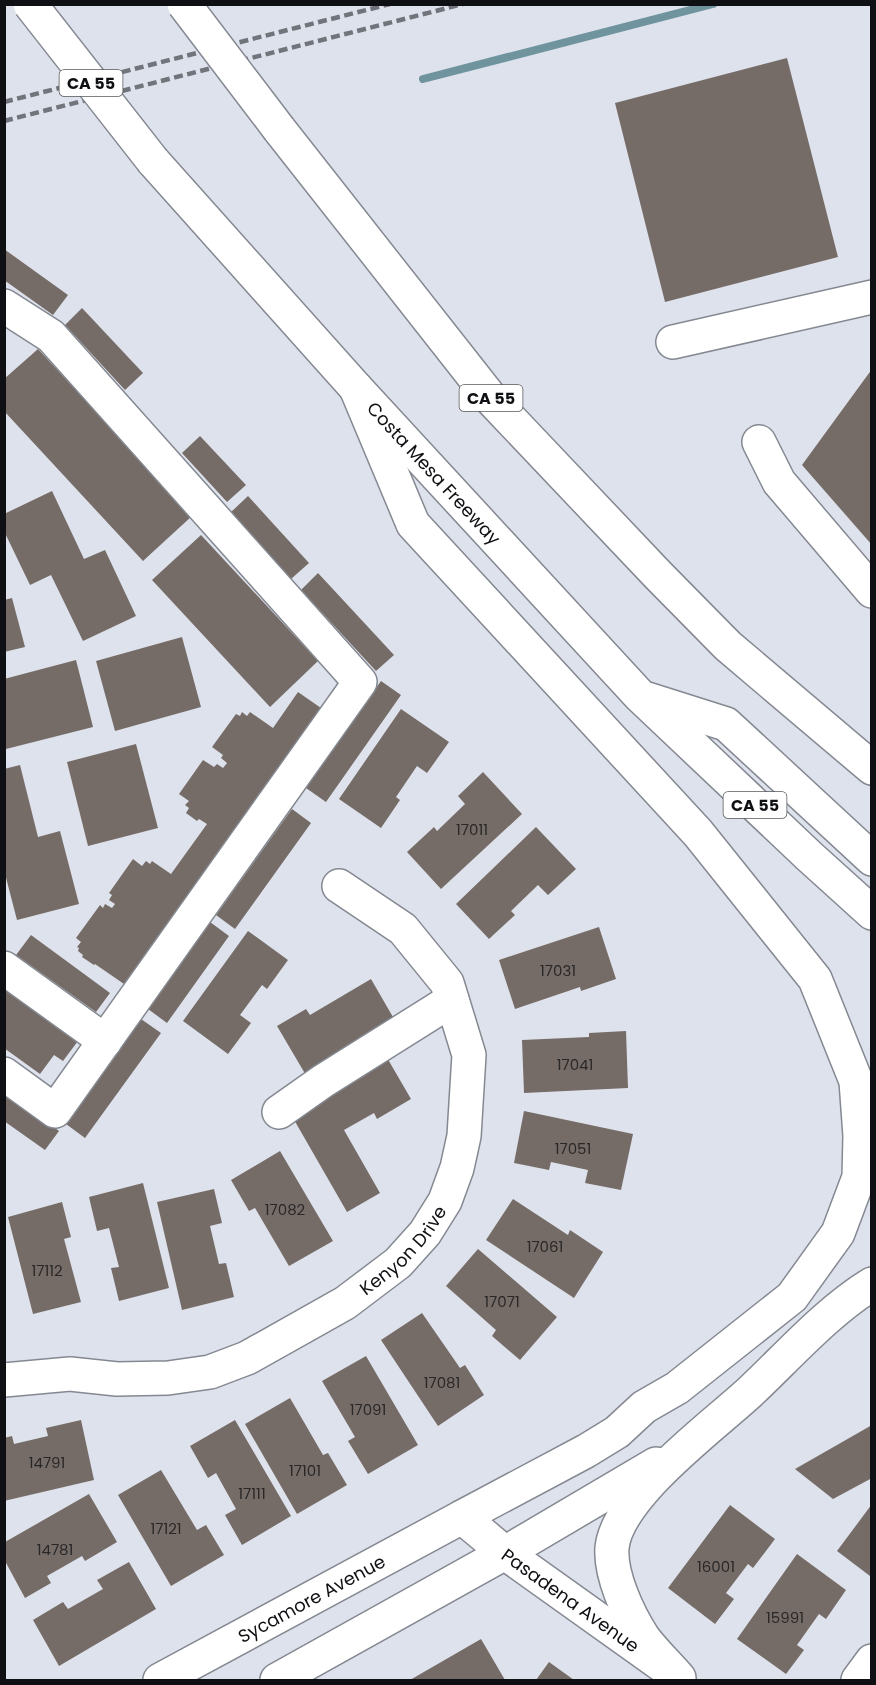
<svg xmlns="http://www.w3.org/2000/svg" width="876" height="1685" viewBox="0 0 876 1685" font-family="Poppins,sans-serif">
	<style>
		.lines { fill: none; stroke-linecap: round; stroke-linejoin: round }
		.stream { stroke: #6f949e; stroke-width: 8 }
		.building { fill: #766c67 }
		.minor-casing { stroke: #848891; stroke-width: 36 }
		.major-casing { stroke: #848891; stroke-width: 36 }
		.highway-casing { stroke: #848891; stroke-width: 36 }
		.minor { stroke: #fff; stroke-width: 33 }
		.major { stroke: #fff; stroke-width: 33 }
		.highway { stroke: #fff; stroke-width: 33 }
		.rail { stroke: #71747a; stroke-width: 4.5; stroke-dasharray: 9 4.5; stroke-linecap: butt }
		.highway-bridge-casing { stroke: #848891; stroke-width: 36; stroke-linecap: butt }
		.highway-bridge { stroke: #fff; stroke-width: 33 }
		.labels { text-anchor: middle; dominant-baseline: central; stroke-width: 5; stroke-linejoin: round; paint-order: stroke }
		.number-label { font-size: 15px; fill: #292728 }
		.shield { fill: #fff; stroke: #57585a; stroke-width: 1.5 }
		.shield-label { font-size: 16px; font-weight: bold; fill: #0f1013 }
		.street-label { font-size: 18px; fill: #0f1013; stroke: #fff }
	</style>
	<rect width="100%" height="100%" fill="#dee2ec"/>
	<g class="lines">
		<!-- stream -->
		<path class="stream" d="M 423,79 L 713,4"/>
	</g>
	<!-- building -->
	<path class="building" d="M 787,58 L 838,257 L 665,302 L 615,103 Z
		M 4,249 L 68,295 L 53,315 L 4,280 Z
		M 82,308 L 143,373 L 125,390 L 65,325 Z
		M 38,349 L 192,516 L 143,561 L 4,411 L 4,379 Z
		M 872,369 L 872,545 L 802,465 Z
		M 200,436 L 246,485 L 227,502 L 182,453 Z
		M 52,491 L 84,559 L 105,550 L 136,616 L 83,641 L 51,575 L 30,585 L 4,531 L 4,514 Z
		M 248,496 L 309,563 L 291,579 L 230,513 Z
		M 201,535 L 318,661 L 270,707 L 152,580 Z
		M 318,573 L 394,655 L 376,671 L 301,590 Z
		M 12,598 L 25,647 L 4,652 L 4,600 Z
		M 182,637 L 201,707 L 115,731 L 96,661 Z
		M 76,660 L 93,727 L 6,749 L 4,679 Z
		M 381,681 L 401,695 L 326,802 L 306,788 Z
		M 298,692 L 321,708 L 124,984 L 95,964 L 94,965 L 82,957 L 83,955 L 78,951 L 79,948 L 77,947 L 81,942 L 76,938 L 100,905 L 103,908 L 105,904 L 112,908 L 115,904 L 109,900 L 112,895 L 109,893 L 133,859 L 142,866 L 146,861 L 150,864 L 152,861 L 171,874 L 207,824 L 199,819 L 197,821 L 186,813 L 189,808 L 185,805 L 189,801 L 179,794 L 203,760 L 214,767 L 217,764 L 223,768 L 227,763 L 221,758 L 223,755 L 212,747 L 236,714 L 240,716 L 242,712 L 247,716 L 250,712 L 273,728 Z
		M 401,709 L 449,742 L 427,773 L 417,766 L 396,797 L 400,800 L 381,828 L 339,799 Z
		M 136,744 L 158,828 L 88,846 L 67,762 Z
		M 20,765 L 38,837 L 60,831 L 79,904 L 17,920 L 4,870 L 4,769 Z
		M 483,772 L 522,814 L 441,889 L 407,852 L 434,827 L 437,831 L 465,804 L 458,796 Z
		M 292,809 L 311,823 L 235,929 L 216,915 Z
		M 536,827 L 576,869 L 548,895 L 538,885 L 511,911 L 515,915 L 489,939 L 456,904 Z
		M 210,922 L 229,936 L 167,1023 L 148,1009 Z
		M 599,927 L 616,979 L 581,991 L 580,987 L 515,1009 L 499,960 Z
		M 248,931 L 288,960 L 267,989 L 262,985 L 240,1015 L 251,1023 L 228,1054 L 183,1021 Z
		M 31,935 L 110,993 L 96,1012 L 16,955 Z
		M 371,979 L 397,1024 L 307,1077 L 277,1026 L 306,1009 L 310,1015 Z
		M 4,988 L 78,1041 L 63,1061 L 54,1055 L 40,1074 L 4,1048 Z
		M 141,1019 L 161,1033 L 85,1138 L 66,1124 Z
		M 626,1031 L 628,1088 L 524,1093 L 522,1040 L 589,1037 L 589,1033 Z
		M 386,1056 L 411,1099 L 377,1119 L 374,1113 L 344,1130 L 380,1193 L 347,1212 L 289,1111 Z
		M 4,1090 L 59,1131 L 45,1150 L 4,1121 Z
		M 524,1111 L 633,1134 L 621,1190 L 585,1183 L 588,1170 L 551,1162 L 549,1170 L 514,1163 Z
		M 280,1151 L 333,1241 L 289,1266 L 255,1208 L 249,1211 L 231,1180 Z
		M 143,1183 L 169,1288 L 119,1301 L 111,1268 L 119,1267 L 109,1228 L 97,1231 L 89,1197 Z
		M 214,1189 L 222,1223 L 210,1226 L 219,1264 L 226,1263 L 234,1297 L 182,1310 L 157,1202 Z
		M 513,1199 L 568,1235 L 570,1230 L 603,1252 L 574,1298 L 486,1240 Z
		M 62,1202 L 71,1237 L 64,1239 L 81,1302 L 33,1314 L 8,1217 Z
		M 478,1249 L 557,1317 L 520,1360 L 492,1336 L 496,1330 L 446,1286 Z
		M 422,1313 L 460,1368 L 465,1365 L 484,1395 L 438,1426 L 381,1340 Z
		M 366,1356 L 418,1445 L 368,1474 L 348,1441 L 355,1437 L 322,1381 Z
		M 290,1398 L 323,1455 L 328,1453 L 347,1485 L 297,1514 L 245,1424 Z
		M 81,1420 L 94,1480 L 4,1501 L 4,1438 L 12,1436 L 14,1444 L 48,1436 L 46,1428 Z
		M 235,1420 L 291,1516 L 242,1545 L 225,1515 L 236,1509 L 216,1473 L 208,1478 L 190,1446 Z
		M 872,1425 L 872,1478 L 833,1499 L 795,1469 Z
		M 161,1470 L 197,1530 L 206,1525 L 224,1555 L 171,1586 L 118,1495 Z
		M 89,1494 L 117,1542 L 85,1561 L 82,1556 L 47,1576 L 51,1583 L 25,1598 L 5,1561 L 5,1542 Z
		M 872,1504 L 872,1574 L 870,1576 L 837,1551 Z
		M 730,1505 L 775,1539 L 753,1568 L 748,1564 L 726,1593 L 734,1599 L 715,1624 L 668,1588 Z
		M 797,1554 L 846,1590 L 826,1619 L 819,1614 L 797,1645 L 804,1650 L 786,1674 L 737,1639 Z
		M 129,1562 L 156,1609 L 59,1666 L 33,1620 L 63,1602 L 68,1609 L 103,1589 L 97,1580 Z
		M 481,1639 L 505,1680 L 410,1680 Z
		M 549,1662 L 574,1680 L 536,1680 Z"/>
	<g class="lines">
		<defs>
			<g id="minor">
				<path d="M 4,306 L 51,336 L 360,682 L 55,1111 L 4,1074"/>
				<path d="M 673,342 L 872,297"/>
				<path d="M 759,442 L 779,482 L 872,591"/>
				<path d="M 4,968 L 105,1041"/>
				<path d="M 279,1112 L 323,1081 L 452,1000"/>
				<path id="s1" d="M 4,1380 L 70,1374 L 117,1379 L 168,1378 L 210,1372 L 247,1358 L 345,1303 L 398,1263 L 425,1233 L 445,1201 L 457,1168 L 464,1136 L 469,1055 L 447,983 L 403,929 L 339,886"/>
				<path d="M 858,1680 L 872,1661"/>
			</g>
			<g id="major">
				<path id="s2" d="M 160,1680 L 462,1517 L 505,1553 L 662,1665"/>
				<path d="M 277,1680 L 505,1553"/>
			</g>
			<g id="highway">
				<path d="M 279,129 L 493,401 L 658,575 L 728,646 L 872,768"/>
				<path id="s3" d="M 153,161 L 356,388 L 640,696 L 809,856 L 872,913"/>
				<path d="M 356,388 L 413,524 L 698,833 L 815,979 L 856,1081 L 860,1136 L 859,1177 L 838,1233 L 792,1297 L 677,1388 L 644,1407 L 617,1432 L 586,1451 L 462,1517"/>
				<path d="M 647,699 L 726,724 L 872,859"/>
				<path d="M 505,1553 L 656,1464"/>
				<path d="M 679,1678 C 668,1665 653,1651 643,1637 C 628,1614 610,1575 612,1548 C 617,1495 715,1425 752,1390 C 789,1355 828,1311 872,1284"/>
			</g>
		</defs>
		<!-- minor casing -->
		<use href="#minor" class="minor-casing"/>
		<!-- major casing -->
		<use href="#major" class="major-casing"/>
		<!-- highway casing -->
		<use href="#highway" class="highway-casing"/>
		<!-- minor -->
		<use href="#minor" class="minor"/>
		<!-- major -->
		<use href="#major" class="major"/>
		<!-- highway -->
		<use href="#highway" class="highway"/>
		<!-- rail -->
		<path class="rail" d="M 4,102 L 390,4
			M 4,121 L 463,4"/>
		<defs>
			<path id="highway-bridge" d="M 30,4 L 153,161
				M 184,4 L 279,129"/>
		</defs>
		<!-- highway-bridge casing -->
		<use href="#highway-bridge" class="highway-bridge-casing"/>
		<!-- highway-bridge -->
		<use href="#highway-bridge" class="highway-bridge"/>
	</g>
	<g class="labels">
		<!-- number labels -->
		<g class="number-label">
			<text x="472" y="829">17011</text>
			<text x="558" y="970">17031</text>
			<text x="575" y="1064">17041</text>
			<text x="573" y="1148">17051</text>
			<text x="285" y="1209">17082</text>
			<text x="545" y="1246">17061</text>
			<text x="47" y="1270">17112</text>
			<text x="502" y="1301">17071</text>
			<text x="442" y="1382">17081</text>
			<text x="368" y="1409">17091</text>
			<text x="47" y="1462">14791</text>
			<text x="305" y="1470">17101</text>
			<text x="252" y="1493">17111</text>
			<text x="166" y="1528">17121</text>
			<text x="55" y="1549">14781</text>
			<text x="716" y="1566">16001</text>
			<text x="785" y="1617">15991</text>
		</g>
		<!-- shield labels -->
		<g class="shield">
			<rect x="59.5" y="70" width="63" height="26" rx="4.5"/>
			<rect x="459.5" y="385" width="63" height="26" rx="4.5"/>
			<rect x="723.5" y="792" width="63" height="26" rx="4.5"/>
		</g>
		<g class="shield-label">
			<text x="91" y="83">CA 55</text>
			<text x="491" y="398">CA 55</text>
			<text x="755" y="805">CA 55</text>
		</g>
		<!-- street labels -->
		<g class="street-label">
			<text stroke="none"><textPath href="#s3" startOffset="420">Costa Mesa Freeway</textPath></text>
			<text stroke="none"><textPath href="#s1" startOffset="438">Kenyon Drive</textPath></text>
			<text stroke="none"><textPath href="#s2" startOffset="172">Sycamore Avenue</textPath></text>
			<text stroke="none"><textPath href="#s2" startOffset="480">Pasadena Avenue</textPath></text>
		</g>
	</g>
	<!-- border -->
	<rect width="876" height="1685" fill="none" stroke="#0f1013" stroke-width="12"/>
</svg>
